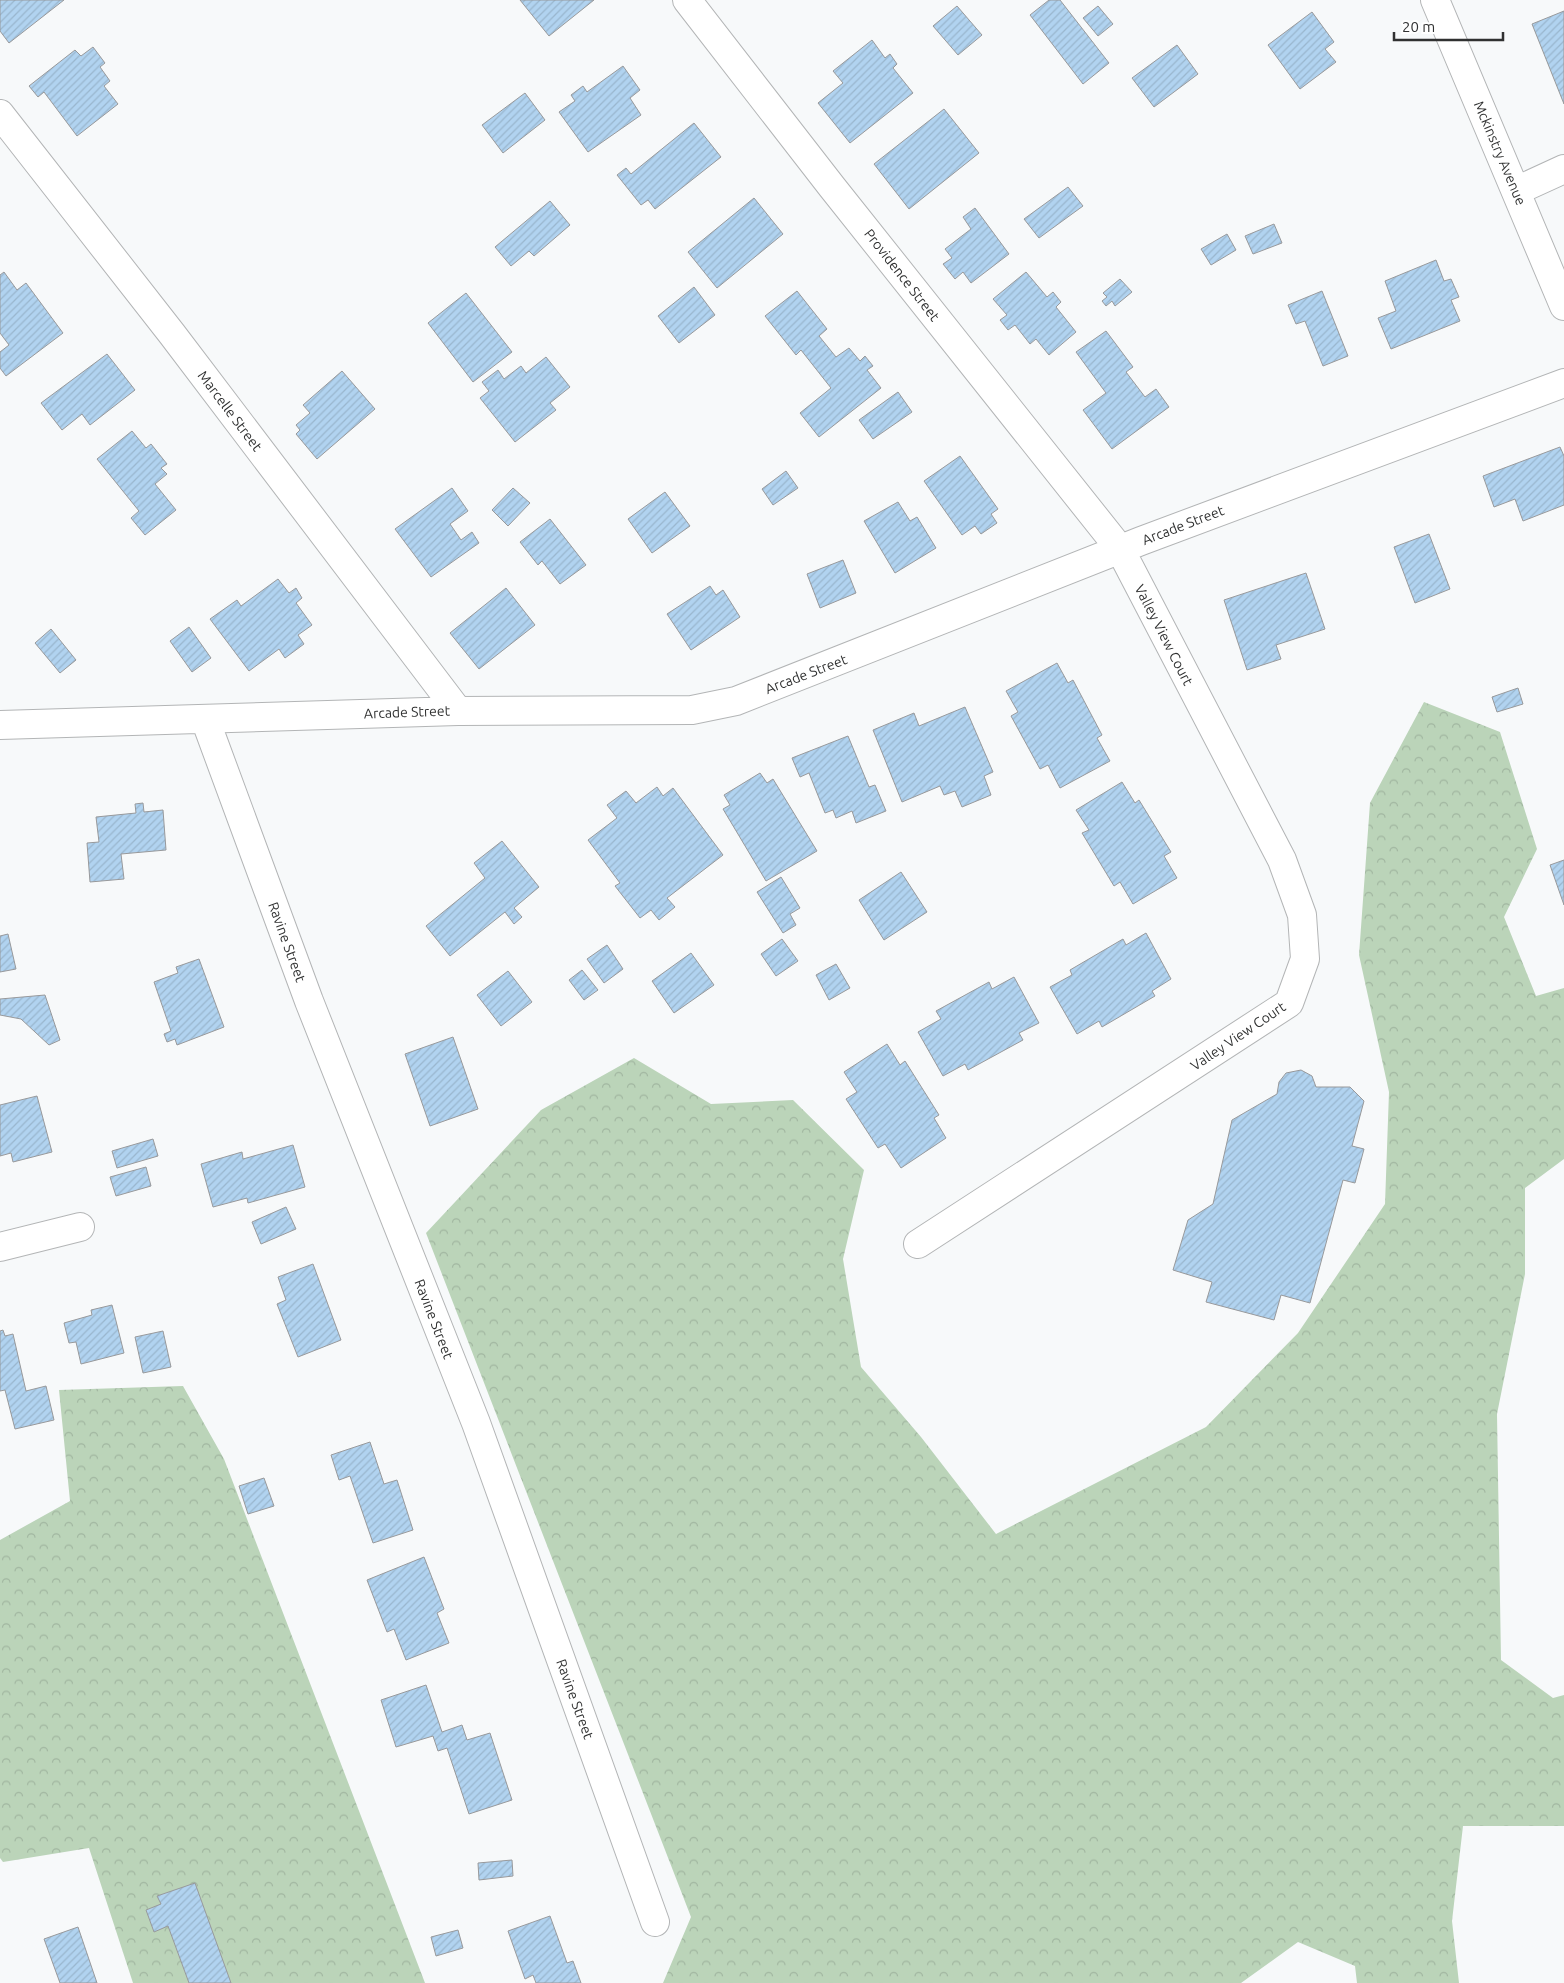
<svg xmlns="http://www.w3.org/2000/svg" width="1564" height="1983" viewBox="0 0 1564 1983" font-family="Ubuntu,sans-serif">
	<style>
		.forest { fill: url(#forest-crowns) }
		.building { fill: url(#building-hatch); stroke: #98999b }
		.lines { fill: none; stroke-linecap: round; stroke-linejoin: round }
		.street-casing { stroke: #b3b5b6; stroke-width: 30 }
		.secondary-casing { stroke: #b3b5b6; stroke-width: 30 }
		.street { stroke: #fff; stroke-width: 28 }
		.secondary { stroke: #fff; stroke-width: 28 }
		.labels { text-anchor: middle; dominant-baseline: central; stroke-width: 4.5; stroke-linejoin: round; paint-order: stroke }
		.street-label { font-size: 14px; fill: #303131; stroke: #fff }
	</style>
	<defs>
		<pattern id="forest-crowns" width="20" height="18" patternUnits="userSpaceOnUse" patternTransform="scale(1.25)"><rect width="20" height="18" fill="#bbd4b9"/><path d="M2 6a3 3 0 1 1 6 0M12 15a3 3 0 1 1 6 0" fill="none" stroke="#a1b6a0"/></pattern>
		<pattern id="building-hatch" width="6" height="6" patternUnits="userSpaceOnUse" patternTransform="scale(1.25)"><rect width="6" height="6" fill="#b1d3f0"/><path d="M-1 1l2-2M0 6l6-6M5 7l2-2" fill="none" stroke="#99b6ce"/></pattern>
	</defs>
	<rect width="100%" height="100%" fill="#f7f9fa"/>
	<!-- forest -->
	<path class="forest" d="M 1424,702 L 1500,732 L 1537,849 L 1504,917 L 1536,996 L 1564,988 L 1564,1159 L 1525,1188 L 1525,1274 L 1497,1414 L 1501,1660 L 1553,1698 L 1564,1695 L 1564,1826 L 1463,1826 L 1452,1921 L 1459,1983 L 1357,1983 L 1355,1966 L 1298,1942 L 1241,1983 L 663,1983 L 691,1917 L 426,1233 L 541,1110 L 634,1058 L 711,1104 L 793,1100 L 864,1170 L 843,1259 L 861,1367 L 921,1437 L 996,1534 L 1206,1427 L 1298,1333 L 1385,1204 L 1389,1092 L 1359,955 L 1370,803 Z
		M 183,1386 L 224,1459 L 425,1983 L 133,1983 L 89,1848 L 3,1862 L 0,1858 L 0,1540 L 70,1501 L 59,1390 Z"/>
	<!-- building -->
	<path class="building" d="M 0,0 L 64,0 L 9,43 L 0,31 Z
		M 520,0 L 594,0 L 549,36 Z
		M 1049,0 L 1060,0 L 1109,63 L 1083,84 L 1030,15 Z
		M 957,6 L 982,35 L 958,55 L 933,26 Z
		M 1098,6 L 1113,24 L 1098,36 L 1083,18 Z
		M 1564,11 L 1564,104 L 1532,24 Z
		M 1312,12 L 1334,42 L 1325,49 L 1336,62 L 1300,89 L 1268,45 Z
		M 872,40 L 885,58 L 890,54 L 897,64 L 893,68 L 913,93 L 850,143 L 818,103 L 843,83 L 833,71 Z
		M 1177,45 L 1198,74 L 1154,107 L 1132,78 Z
		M 93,47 L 105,63 L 100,67 L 110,81 L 104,86 L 118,104 L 77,136 L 44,92 L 38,97 L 29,86 L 75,50 L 81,56 Z
		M 623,66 L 640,90 L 630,98 L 641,115 L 588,152 L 559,112 L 575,101 L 571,95 L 583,86 L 587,92 Z
		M 525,93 L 545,120 L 503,153 L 482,125 Z
		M 944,109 L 979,153 L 909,209 L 874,164 Z
		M 694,123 L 721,157 L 655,209 L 648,200 L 641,205 L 617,175 L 626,168 L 631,174 Z
		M 1068,187 L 1083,206 L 1039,238 L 1024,219 Z
		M 754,198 L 783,234 L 717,288 L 688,252 Z
		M 550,201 L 570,225 L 534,256 L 529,251 L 511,266 L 495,247 Z
		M 975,208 L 1009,254 L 971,283 L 963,272 L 955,279 L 943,264 L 952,258 L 945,249 L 971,229 L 963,217 Z
		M 1274,224 L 1282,243 L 1253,254 L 1245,236 Z
		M 1227,234 L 1236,250 L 1211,265 L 1201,249 Z
		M 1436,260 L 1444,281 L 1451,279 L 1459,297 L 1451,300 L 1460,321 L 1391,349 L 1378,318 L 1396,311 L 1385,281 Z
		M 4,272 L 17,290 L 26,283 L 63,333 L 6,376 L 0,368 L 0,352 L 9,345 L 0,333 L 0,275 Z
		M 1026,272 L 1047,297 L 1053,292 L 1061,302 L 1056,307 L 1076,332 L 1049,355 L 1036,339 L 1030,344 L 1015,325 L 1008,330 L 1000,320 L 1007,315 L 993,299 Z
		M 1120,279 L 1132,292 L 1115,306 L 1112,301 L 1106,306 L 1102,301 L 1107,297 L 1103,293 Z
		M 694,287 L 715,315 L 679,343 L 658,316 Z
		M 797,291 L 827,329 L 819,336 L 836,357 L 849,348 L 860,361 L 865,356 L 873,366 L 867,370 L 881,388 L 819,437 L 800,413 L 831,388 L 801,350 L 796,355 L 765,316 Z
		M 1322,291 L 1348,356 L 1323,366 L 1305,321 L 1296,324 L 1288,305 Z
		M 466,293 L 512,352 L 473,382 L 428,323 Z
		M 1106,331 L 1133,367 L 1126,372 L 1145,397 L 1156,389 L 1169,407 L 1112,449 L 1083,410 L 1106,393 L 1076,352 Z
		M 107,354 L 135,390 L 90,425 L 82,414 L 62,430 L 41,403 Z
		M 546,357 L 570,387 L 550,403 L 556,410 L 515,442 L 480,398 L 489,391 L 482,382 L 498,370 L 504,379 L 521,366 L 526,373 Z
		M 342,371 L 375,409 L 317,459 L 296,434 L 300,430 L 296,425 L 310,413 L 303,405 Z
		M 898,392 L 912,412 L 873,439 L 859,420 Z
		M 132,431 L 146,448 L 151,444 L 167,464 L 161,468 L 167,474 L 155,484 L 176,510 L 145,535 L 131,518 L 139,511 L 97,459 Z
		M 1560,447 L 1564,456 L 1564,505 L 1523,521 L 1515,499 L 1494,507 L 1483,476 Z
		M 960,456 L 998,509 L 991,514 L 997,523 L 981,534 L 975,526 L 962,535 L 924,481 Z
		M 786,471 L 798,488 L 773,505 L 762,489 Z
		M 452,488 L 468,511 L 450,524 L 461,540 L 472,532 L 479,543 L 431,577 L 395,529 Z
		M 513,488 L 530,503 L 508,526 L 492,510 Z
		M 665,492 L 690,526 L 652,553 L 628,519 Z
		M 898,502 L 910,521 L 917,517 L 936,548 L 895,573 L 864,521 Z
		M 550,519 L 586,565 L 560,584 L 542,561 L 538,565 L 520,542 Z
		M 1429,534 L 1450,589 L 1415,603 L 1394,547 Z
		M 843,560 L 856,593 L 820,608 L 807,574 Z
		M 1306,573 L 1325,629 L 1276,645 L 1281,659 L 1247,670 L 1224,600 Z
		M 278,579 L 289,593 L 296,588 L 302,598 L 296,603 L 312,625 L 298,635 L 304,644 L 285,658 L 279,649 L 249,671 L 210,619 L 237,600 L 241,606 Z
		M 710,586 L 716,595 L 723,590 L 740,617 L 691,650 L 667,614 Z
		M 506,588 L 535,625 L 479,669 L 450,633 Z
		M 189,627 L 211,658 L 192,672 L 170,641 Z
		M 51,629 L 76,660 L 60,673 L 35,643 Z
		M 1057,663 L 1068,683 L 1073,680 L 1102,735 L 1097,738 L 1110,761 L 1060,788 L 1048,765 L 1040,769 L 1011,716 L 1018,712 L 1006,691 Z
		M 1518,688 L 1523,704 L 1497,712 L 1492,697 Z
		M 965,707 L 993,772 L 984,776 L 991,795 L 962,807 L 955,791 L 944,795 L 940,786 L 902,802 L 873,730 L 914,713 L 919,726 Z
		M 848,736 L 869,787 L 875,785 L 886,811 L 856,823 L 852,811 L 836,818 L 833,810 L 825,813 L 809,773 L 800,777 L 792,758 Z
		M 760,773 L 767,783 L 773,779 L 817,851 L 766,881 L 723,809 L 730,805 L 724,795 Z
		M 1122,782 L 1135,803 L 1139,800 L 1171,852 L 1164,856 L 1177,878 L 1133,904 L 1120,882 L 1114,886 L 1082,833 L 1089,830 L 1076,810 Z
		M 657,787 L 663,796 L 673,788 L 723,855 L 667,898 L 675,907 L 659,920 L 651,910 L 640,918 L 615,886 L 620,883 L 588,840 L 617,818 L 607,805 L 626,791 L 636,803 Z
		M 143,803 L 144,812 L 163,810 L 166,850 L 121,854 L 124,879 L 90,882 L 87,843 L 99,842 L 96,817 L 136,813 L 135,804 Z
		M 502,841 L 539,887 L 514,908 L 522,917 L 514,924 L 505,912 L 450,956 L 426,926 L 485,878 L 474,863 Z
		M 1564,860 L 1564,905 L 1550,865 Z
		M 901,872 L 927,912 L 884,940 L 859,900 Z
		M 781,877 L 800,908 L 790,914 L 796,925 L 783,933 L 757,892 Z
		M 1146,933 L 1171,979 L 1152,991 L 1155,996 L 1102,1027 L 1099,1021 L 1077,1034 L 1050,987 L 1072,975 L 1070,970 L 1123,939 L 1126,945 Z
		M 8,934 L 16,969 L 0,972 L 0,936 Z
		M 782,939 L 798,961 L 776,976 L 761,954 Z
		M 607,945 L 623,969 L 604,983 L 587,959 Z
		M 691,953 L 714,985 L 674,1013 L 652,981 Z
		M 199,959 L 224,1027 L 177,1045 L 175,1039 L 167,1042 L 164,1034 L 171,1031 L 154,982 L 178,973 L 176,967 Z
		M 836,964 L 850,988 L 829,1000 L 816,975 Z
		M 582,970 L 598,990 L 584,1000 L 569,980 Z
		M 508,971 L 532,1002 L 501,1026 L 477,995 Z
		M 1014,977 L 1039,1023 L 1019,1033 L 1023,1040 L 968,1070 L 965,1064 L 943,1076 L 918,1032 L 941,1019 L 936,1011 L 989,982 L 992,989 Z
		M 45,995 L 60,1040 L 49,1045 L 21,1019 L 0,1015 L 0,999 Z
		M 453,1037 L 478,1109 L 430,1126 L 405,1054 Z
		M 887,1044 L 900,1065 L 905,1061 L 939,1115 L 934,1118 L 946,1138 L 901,1168 L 885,1144 L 878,1148 L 846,1099 L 857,1092 L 844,1072 Z
		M 1301,1070 L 1312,1076 L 1316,1087 L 1350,1087 L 1364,1101 L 1352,1146 L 1364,1149 L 1355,1183 L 1343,1180 L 1310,1303 L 1281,1295 L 1274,1320 L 1206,1302 L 1212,1282 L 1173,1270 L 1188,1220 L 1213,1204 L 1232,1120 L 1277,1094 L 1279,1082 L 1286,1073 Z
		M 37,1096 L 52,1152 L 13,1162 L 11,1153 L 0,1156 L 0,1105 Z
		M 153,1139 L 158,1156 L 117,1168 L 112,1151 Z
		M 293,1145 L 305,1187 L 248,1203 L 247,1198 L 213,1207 L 201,1164 L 242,1152 L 243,1159 Z
		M 146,1167 L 151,1186 L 116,1196 L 110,1177 Z
		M 286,1207 L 296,1229 L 261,1244 L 252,1222 Z
		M 313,1264 L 341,1340 L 298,1357 L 277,1304 L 286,1300 L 278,1277 Z
		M 112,1305 L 124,1353 L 81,1364 L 76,1342 L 69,1343 L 64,1323 L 92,1315 L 91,1310 Z
		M 3,1330 L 5,1336 L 13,1334 L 26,1391 L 46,1386 L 54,1420 L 15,1429 L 5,1390 L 0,1391 L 0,1331 Z
		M 163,1331 L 171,1367 L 143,1373 L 135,1337 Z
		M 370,1442 L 384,1484 L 397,1480 L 413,1530 L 373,1543 L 350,1476 L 339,1480 L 331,1455 Z
		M 264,1478 L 274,1506 L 248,1514 L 239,1486 Z
		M 424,1557 L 444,1609 L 437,1613 L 449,1643 L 406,1660 L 394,1629 L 387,1632 L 367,1580 Z
		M 426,1685 L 442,1732 L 462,1725 L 467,1740 L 490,1733 L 512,1800 L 469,1814 L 447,1748 L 438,1751 L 433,1736 L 396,1747 L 381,1700 Z
		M 512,1860 L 513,1876 L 479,1880 L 478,1863 Z
		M 195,1883 L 231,1983 L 189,1983 L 168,1926 L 154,1932 L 146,1910 L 161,1904 L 157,1896 Z
		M 550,1916 L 567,1963 L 573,1961 L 581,1983 L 536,1983 L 533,1975 L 525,1979 L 508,1931 Z
		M 78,1927 L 97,1983 L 60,1983 L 44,1939 Z
		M 458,1930 L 463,1948 L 436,1956 L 431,1937 Z"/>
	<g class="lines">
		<defs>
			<path id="street" d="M 687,0 L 832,187 L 1120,549 L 1282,860 L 1302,915 L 1305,959 L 1289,1003 L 918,1244
				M 0,114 L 172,334 L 458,711
				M 1516,191 L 1564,169
				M 205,719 L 309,1001 L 476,1423 L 655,1922
				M 0,725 L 458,711 L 692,710 L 736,701 L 1141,541 L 1564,383
				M 0,1247 L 80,1227"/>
			<path id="secondary" d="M 1435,0 L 1564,306"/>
		</defs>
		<!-- street casing -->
		<use href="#street" class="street-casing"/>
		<!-- secondary casing -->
		<use href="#secondary" class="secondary-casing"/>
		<!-- street -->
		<use href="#street" class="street"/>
		<!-- secondary -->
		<use href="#secondary" class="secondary"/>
	</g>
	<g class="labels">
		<!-- street labels -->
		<g class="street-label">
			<text transform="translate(1500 153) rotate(67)">Mckinstry Avenue</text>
			<text transform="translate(902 275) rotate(52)">Providence Street</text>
			<text transform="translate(230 411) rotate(53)">Marcelle Street</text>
			<text transform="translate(1183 525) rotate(-21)">Arcade Street</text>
			<text transform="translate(1164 635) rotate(63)">Valley View Court</text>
			<text transform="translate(806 674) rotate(-21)">Arcade Street</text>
			<text transform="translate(407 712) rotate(-2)">Arcade Street</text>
			<text transform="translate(287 942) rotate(70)">Ravine Street</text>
			<text transform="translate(1238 1036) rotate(-34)">Valley View Court</text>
			<text transform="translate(434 1319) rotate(69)">Ravine Street</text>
			<text transform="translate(575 1699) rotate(70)">Ravine Street</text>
		</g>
	</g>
	<!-- scale -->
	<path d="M1394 32v8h109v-8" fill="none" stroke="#303131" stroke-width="2.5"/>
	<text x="1402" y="32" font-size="15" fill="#303131" stroke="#ffffff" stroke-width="4" paint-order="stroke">20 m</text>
</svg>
